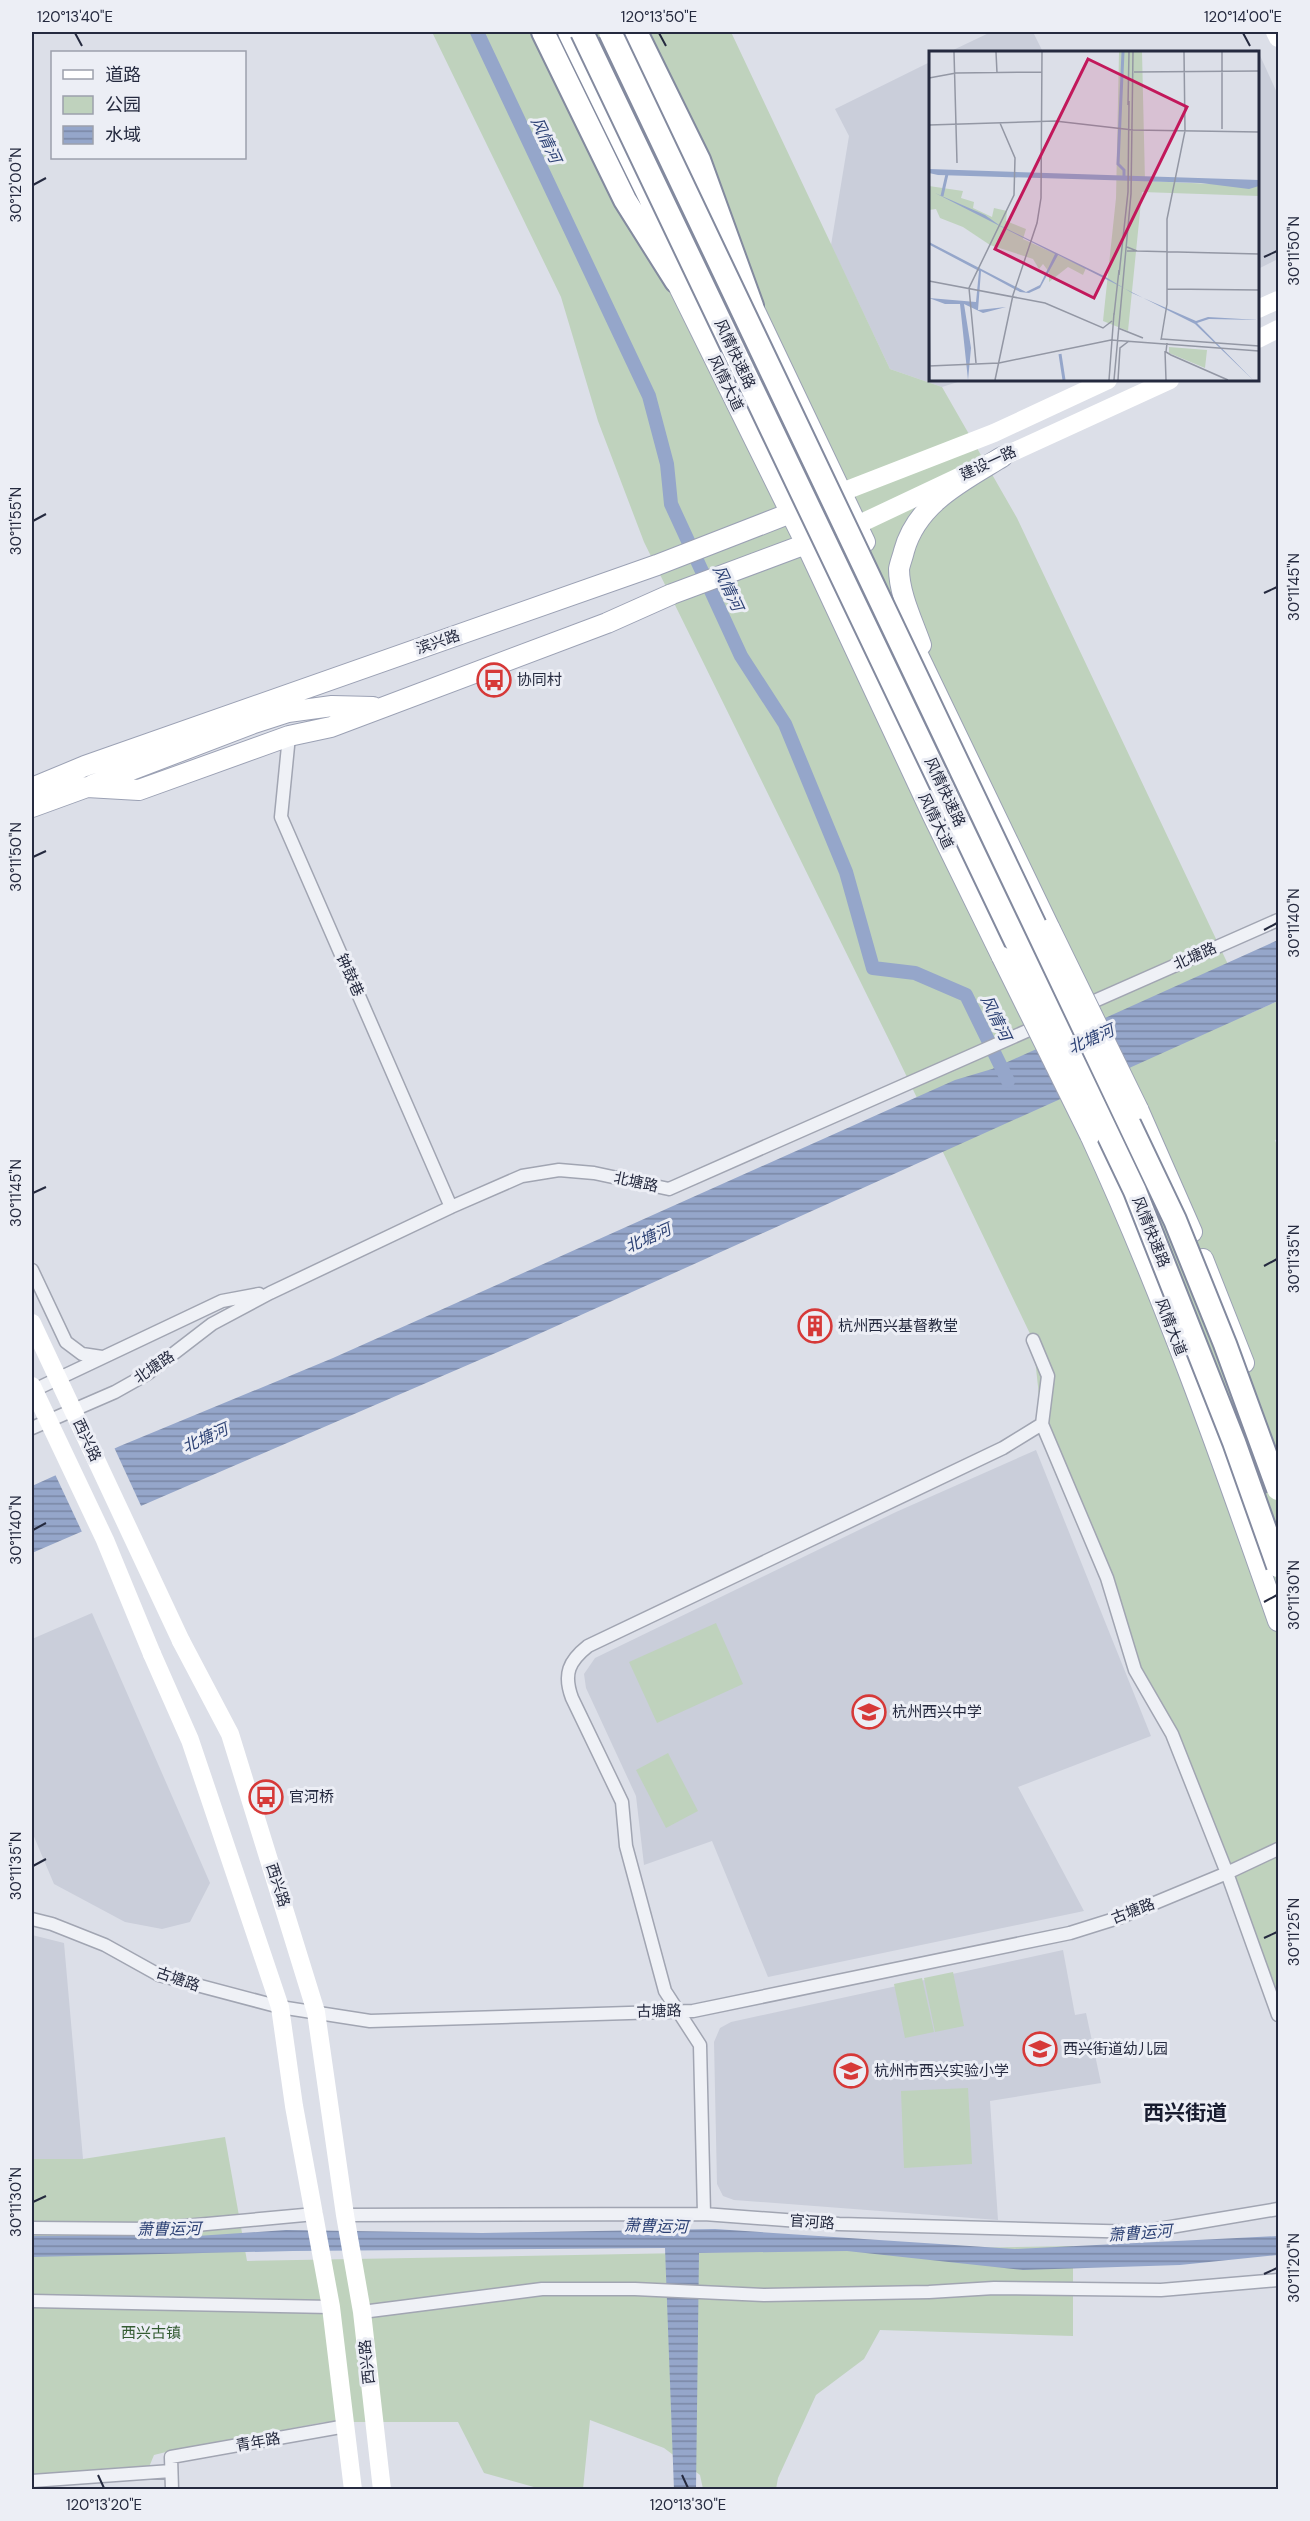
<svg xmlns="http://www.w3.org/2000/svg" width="1310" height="2521" viewBox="0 0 1310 2521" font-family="'DM Sans','Noto Sans SC',sans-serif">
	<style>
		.built { fill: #caceda }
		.green { fill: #bfd2bd }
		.water { fill: url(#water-rules) }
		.pier { fill: #dcdfe8 }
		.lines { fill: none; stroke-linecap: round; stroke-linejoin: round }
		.canal { stroke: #95a6ca; stroke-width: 14 }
		.street-casing { stroke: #a1a5b2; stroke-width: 15 }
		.primary-casing { stroke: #9ba1b4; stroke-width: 22 }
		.highway-casing { stroke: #838a9f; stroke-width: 26 }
		.street { stroke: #eff1f6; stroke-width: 12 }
		.secondary { stroke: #fff; stroke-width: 18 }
		.primary { stroke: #fff; stroke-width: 20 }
		.highway { stroke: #fff; stroke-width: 22 }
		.primary-bridge-casing { stroke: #9ba1b4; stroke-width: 22; stroke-linecap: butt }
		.highway-bridge-casing { stroke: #838a9f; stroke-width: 26; stroke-linecap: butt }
		.secondary-bridge { stroke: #fff; stroke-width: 18 }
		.primary-bridge { stroke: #fff; stroke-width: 20 }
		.highway-bridge { stroke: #fff; stroke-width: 22 }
		.ticks { fill: none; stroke: #252a3f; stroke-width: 2 }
		.labels { text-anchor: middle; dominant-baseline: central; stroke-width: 6; stroke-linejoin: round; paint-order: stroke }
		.street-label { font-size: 15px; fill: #252a3f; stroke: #eceef5 }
		.poi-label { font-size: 15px; fill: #252a3f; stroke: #eceef5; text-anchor: start }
		.park-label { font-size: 15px; fill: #335b32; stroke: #eceef5 }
		.water-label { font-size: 16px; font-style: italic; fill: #2d4275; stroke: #eceef5 }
		.district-label { font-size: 21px; font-weight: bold; fill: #181c2f; stroke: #eceef5 }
		.inset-river { fill: none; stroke: #95a6ca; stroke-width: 3 }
		.inset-road { fill: none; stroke: #9397a4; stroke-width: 1.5 }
		.view { fill: #c2185b; fill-opacity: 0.15; stroke: #c2185b; stroke-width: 3 }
		.inset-edge { fill: none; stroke: #252a3f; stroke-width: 3 }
		.neatline { fill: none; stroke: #252a3f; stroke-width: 2 }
		.ticks-label { font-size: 15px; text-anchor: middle; fill: #252a3f }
	</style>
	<defs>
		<pattern id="water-rules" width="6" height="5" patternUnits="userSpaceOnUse" patternTransform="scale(1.5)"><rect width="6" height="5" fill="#95a6ca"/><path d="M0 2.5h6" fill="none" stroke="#7987a5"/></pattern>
	</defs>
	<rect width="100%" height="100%" fill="#dcdfe8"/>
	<!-- built -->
	<path class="built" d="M 991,32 L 1033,32 L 1043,52 L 949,52 Z
		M 1257,49 L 1278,95 L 1278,259 L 1258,269 L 1258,52 L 1249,52 Z
		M 930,62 L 930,380 L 964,380 L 942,387 L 890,369 L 831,245 L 849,136 L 835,109 Z
		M 1036,1450 L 1151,1736 L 1018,1787 L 1084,1911 L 768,1977 L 712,1841 L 644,1865 L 636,1796 L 586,1688 L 584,1674 L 595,1658 L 896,1512 Z
		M 92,1613 L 210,1883 L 190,1922 L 162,1929 L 125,1922 L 54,1884 L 32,1832 L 32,1639 Z
		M 32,1935 L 64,1943 L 83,2159 L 32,2159 Z
		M 1063,1950 L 1075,2015 L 1086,2013 L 1101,2083 L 990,2101 L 998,2220 L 734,2200 L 723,2196 L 717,2184 L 714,2042 L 720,2028 L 731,2022 Z"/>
	<!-- green -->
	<path class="green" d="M 432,32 L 731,32 L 890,369 L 942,387 L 1017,518 L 1251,1013 L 1278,1001 L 1278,1139 L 1275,1140 L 1278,1149 L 1278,2015 L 1172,1734 L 1135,1670 L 1107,1578 L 1042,1424 L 1033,1340 L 894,1050 L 644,542 L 598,421 L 561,297 Z
		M 716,1623 L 743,1684 L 657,1723 L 629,1662 Z
		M 668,1753 L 698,1811 L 666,1828 L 636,1770 Z
		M 953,1972 L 964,2026 L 935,2032 L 924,1978 Z
		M 922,1978 L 934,2032 L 905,2038 L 894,1984 Z
		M 968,2088 L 972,2164 L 904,2168 L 901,2091 Z
		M 225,2137 L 247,2261 L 1073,2246 L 1073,2336 L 880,2330 L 864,2359 L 816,2395 L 778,2478 L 776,2489 L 703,2489 L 700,2475 L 664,2448 L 590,2420 L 583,2489 L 541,2489 L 484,2473 L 458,2422 L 325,2422 L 166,2452 L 154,2455 L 149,2467 L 32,2482 L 32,2159 L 83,2159 Z"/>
	<!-- water -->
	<path class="water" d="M 1278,940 L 1278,1001 L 521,1342 L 32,1553 L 32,1486 L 120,1446 L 333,1358 L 955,1080 L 992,1069 Z
		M 715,2229 L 1015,2249 L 1278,2236 L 1278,2255 L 1180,2265 L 1023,2270 L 847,2251 L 699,2253 L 696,2489 L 674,2490 L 665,2248 L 293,2251 L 32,2257 L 32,2236 L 197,2236 L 286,2230 L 482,2233 Z"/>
	<!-- pier -->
	<path class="pier" d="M 113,1445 L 142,1508 L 83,1534 L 54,1472 Z"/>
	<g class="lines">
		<!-- canal -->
		<path class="canal" d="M 477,32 L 649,396 L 667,464 L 671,504 L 741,656 L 785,724 L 846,872 L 873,968 L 915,973 L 966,995 L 1008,1081"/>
		<defs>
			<path id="street" d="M 289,736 L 281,817 L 451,1207
				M 32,1270 L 66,1342 L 82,1354 L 102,1357
				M 32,1391 L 222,1301 L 259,1294
				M 1042,1424 L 1107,1578 L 1135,1670 L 1172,1734 L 1227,1873 L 1278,2015
				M 32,1428 L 115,1392 L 147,1374 L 212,1324 L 270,1293 L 451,1207 L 522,1176 L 559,1170 L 594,1173 L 669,1189 L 1278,920
				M 32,1919 L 52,1924 L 105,1945 L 159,1975 L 280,2007 L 370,2021 L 693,2011 L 1070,1933 L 1121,1917 L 1227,1873 L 1278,1849
				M 704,2214 L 700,2045 L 665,1991 L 626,1846 L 622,1802 L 572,1698 C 563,1674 569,1661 588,1646 L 1003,1448 L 1042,1424 L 1048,1376 L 1033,1340
				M 345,2215 L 704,2214 L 839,2224 L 1141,2232 L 1278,2209
				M 32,2228 L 152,2229 L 315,2214
				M 32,2301 L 331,2307
				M 362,2312 L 542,2289 L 635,2289 L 764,2295 L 929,2292 L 994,2288 L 1161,2290 L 1278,2280
				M 32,2481 L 171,2471
				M 172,2490 L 171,2457 L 346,2426"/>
			<path id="primary" d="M 568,32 L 649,198 L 676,281 L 806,544 L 933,816 L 1002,957
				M 624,32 L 699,193
				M 754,309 L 865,542
				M 908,634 L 1050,929
				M 921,645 C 913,622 899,594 899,569 C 900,563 903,556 904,551 C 917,503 963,481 1002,457
				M 92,785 L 254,723 L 288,712 L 332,706 L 373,707
				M 32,788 L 85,766 L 657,565 L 801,509
				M 32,807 L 87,787 L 139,790 L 289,736 L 331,727 L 607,623 L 672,594 L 806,544
				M 1138,1109 L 1192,1232
				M 1090,1135 C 1163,1293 1221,1457 1278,1621
				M 1203,1259 L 1244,1363"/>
			<path id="highway" d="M 543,32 L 625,200 L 676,281
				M 636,32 L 699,160 L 752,306"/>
		</defs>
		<!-- street casing -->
		<use href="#street" class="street-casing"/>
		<!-- primary casing -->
		<use href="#primary" class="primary-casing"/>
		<!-- highway casing -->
		<use href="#highway" class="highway-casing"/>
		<!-- street -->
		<use href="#street" class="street"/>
		<!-- secondary -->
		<path class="secondary" d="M 1275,32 L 1278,38
			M 1258,309 L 1278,300
			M 1258,339 L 1278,329
			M 989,463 L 1170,380
			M 842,492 L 994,433 L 1108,380
			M 811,543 L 857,525 L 961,476
			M 181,1641 L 230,1734 L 316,2012 L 345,2215 L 362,2312 L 382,2490
			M 152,1654 L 190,1740 L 280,2007 L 294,2106 L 331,2307 L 353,2490"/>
		<!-- primary -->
		<use href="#primary" class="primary"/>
		<!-- highway -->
		<use href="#highway" class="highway"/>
		<defs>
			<path id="primary-bridge" d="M 1050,929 L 1138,1109
				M 1002,957 L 1090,1135"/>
			<path id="highway-bridge" d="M 582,32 L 1135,1191 L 1234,1442 L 1278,1566
				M 610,32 L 1175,1220 L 1225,1344 L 1278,1489"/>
		</defs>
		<!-- primary-bridge casing -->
		<use href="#primary-bridge" class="primary-bridge-casing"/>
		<!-- highway-bridge casing -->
		<use href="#highway-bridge" class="highway-bridge-casing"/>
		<!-- secondary-bridge -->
		<path class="secondary-bridge" d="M 32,1323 L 181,1641
			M 32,1386 L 105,1540 L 152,1654"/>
		<!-- primary-bridge -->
		<use href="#primary-bridge" class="primary-bridge"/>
		<!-- highway-bridge -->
		<use href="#highway-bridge" class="highway-bridge"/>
	</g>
	<!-- ticks -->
	<path class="ticks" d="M 75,33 L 82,46M 659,33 L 666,46M 1243,33 L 1250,46M 33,185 L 46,178M 1264,257 L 1277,251M 33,521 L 46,514M 1264,593 L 1277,587M 33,857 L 46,851M 1264,930 L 1277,923M 33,1193 L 46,1187M 1264,1266 L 1277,1259M 33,1530 L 46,1523M 1264,1602 L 1277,1595M 33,1866 L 46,1859M 1264,1938 L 1277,1932M 33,2202 L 46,2196M 1264,2274 L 1277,2268M 98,2475 L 104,2488M 682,2475 L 688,2488"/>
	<!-- icons -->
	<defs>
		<symbol id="bus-ring" viewBox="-11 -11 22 22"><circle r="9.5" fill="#eceef5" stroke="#d63938" stroke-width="1.5"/><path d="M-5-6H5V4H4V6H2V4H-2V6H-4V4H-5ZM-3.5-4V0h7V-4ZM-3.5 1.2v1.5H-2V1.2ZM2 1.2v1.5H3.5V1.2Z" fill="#d63938"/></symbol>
		<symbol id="building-ring" viewBox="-11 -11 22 22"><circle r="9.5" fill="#eceef5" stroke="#d63938" stroke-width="1.5"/><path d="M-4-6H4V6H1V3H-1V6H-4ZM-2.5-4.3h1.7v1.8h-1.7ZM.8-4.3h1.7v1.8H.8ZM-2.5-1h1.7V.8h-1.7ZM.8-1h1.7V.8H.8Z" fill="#d63938"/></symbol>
		<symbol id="school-ring" viewBox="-11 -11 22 22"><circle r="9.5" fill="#eceef5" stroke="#d63938" stroke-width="1.5"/><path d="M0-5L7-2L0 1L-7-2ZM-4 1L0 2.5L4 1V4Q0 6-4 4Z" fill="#d63938"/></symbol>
	</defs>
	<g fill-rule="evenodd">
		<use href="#bus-ring" x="475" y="661" width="38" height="38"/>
		<use href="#building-ring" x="796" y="1307" width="38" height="38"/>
		<use href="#school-ring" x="850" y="1693" width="38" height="38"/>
		<use href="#bus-ring" x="247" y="1778" width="38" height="38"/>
		<use href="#school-ring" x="1021" y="2030" width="38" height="38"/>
		<use href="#school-ring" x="832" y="2052" width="38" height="38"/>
	</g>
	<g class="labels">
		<!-- street labels -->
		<g class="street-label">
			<text transform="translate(735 354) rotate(65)">风情快速路</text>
			<text transform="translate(726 383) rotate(64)">风情大道</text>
			<text transform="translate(988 463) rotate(-25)">建设一路</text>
			<text transform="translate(438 642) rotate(-19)">滨兴路</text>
			<text transform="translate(945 792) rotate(65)">风情快速路</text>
			<text transform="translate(936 821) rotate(64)">风情大道</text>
			<text transform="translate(1195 956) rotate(-24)">北塘路</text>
			<text transform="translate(350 975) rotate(66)">钟鼓巷</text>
			<text transform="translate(636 1182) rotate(12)">北塘路</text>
			<text transform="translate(1151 1232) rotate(68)">风情快速路</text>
			<text transform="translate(1171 1327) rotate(69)">风情大道</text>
			<text transform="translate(154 1367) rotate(-34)">北塘路</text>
			<text transform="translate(87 1440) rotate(65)">西兴路</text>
			<text transform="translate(278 1885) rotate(72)">西兴路</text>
			<text transform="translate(1133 1911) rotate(-21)">古塘路</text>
			<text transform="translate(178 1979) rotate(19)">古塘路</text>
			<text transform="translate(659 2011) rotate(-1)">古塘路</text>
			<text transform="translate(812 2222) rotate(4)">官河路</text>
			<text transform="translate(367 2362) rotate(-96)">西兴路</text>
			<text transform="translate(258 2442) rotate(-10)">青年路</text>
		</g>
		<!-- poi labels -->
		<g class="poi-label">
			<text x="517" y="680">协同村</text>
			<text x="838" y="1326">杭州西兴基督教堂</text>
			<text x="892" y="1712">杭州西兴中学</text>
			<text x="289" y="1797">官河桥</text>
			<text x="1063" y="2049">西兴街道幼儿园</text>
			<text x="874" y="2071">杭州市西兴实验小学</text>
		</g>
		<!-- park labels -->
		<g class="park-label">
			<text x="151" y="2333">西兴古镇</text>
		</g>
		<!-- water labels -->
		<g class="water-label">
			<text transform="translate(546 140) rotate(65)">风情河</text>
			<text transform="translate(728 588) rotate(65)">风情河</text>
			<text transform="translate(996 1018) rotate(64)">风情河</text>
			<text transform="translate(1091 1039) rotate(-24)">北塘河</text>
			<text transform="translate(648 1238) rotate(-24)">北塘河</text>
			<text transform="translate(205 1438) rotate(-24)">北塘河</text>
			<text transform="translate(656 2226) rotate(2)">萧曹运河</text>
			<text transform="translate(169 2229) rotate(-1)">萧曹运河</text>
			<text transform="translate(1140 2233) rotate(-4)">萧曹运河</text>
		</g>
		<!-- district labels -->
		<g class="district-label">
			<text x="1185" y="2113">西兴街道</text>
		</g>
	</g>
	<!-- overview -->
	<g transform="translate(929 51)">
		<rect width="330" height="330" fill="#dcdfe8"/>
		<path d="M 190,1 L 213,1 L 216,130 L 330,135 L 330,145 L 213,141 L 199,280 L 174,270 L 187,147 ZM 0,135 L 34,140 L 32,147 L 45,151 L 44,157 L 63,166 L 65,157 L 78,160 L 77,170 L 97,178 L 94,188 L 157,217 L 154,224 L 139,216 L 120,231 L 120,221 L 114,213 L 110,218 L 104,208 L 61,194 L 34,176 L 11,167 L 7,158 L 0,159 ZM 240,296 L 278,299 L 276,317 L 240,302 Z" fill="#bfd2bd"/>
		<path d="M 0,118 L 330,129 L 330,135 L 320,138 L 272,132 L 9,124 L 0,122 ZM 6,142 L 56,164 L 70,174 L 175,225 L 203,242 L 267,270 L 279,266 L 330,269 L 280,268 L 268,272 L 324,329 L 266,273 L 129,204 L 111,237 L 100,242 L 91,241 L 52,220 L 49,259 L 77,256 L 54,262 L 35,253 L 42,297 L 39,329 L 31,253 L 16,253 L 0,247 L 47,251 L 50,220 L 1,194 L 0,191 L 97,241 L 111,234 L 126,203 Z" fill="#95a6ca"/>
		<path class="inset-river" d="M 194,1 L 189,113 L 195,119 L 195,128M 13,145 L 18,123M 131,303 L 135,329"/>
		<path class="inset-road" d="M 25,1 L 28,112M 67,1 L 68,22M 205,21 L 330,20M 0,27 L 27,22 L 113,21M 199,54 L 200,1M 0,74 L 126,70 L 204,79 L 330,81M 293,78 L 293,1M 198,200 L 208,200 L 198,196M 208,200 L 330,203M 190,224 L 199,141 L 200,50M 0,230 L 116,252 L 174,277 L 183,270M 238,238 L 330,239M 0,257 L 1,329M 185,264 L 190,219M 189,277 L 214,287M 233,288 L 330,295M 232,289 L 238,253 L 238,168 L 256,80 L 255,1M 238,292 L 237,301 L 242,304 L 299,329M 236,300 L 237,329M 47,312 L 40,237 L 85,144 L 86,107 L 71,72M 0,315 L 70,312 L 182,289 L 330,300M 66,329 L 84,244 L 108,172 L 112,147 L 113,1M 180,329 L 185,262M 185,329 L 202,143 L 204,1M 189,329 L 191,297 L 200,290"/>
		<path class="view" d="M 159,8 L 258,56 L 165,247 L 66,198 Z"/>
		<rect width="330" height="330" class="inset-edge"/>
	</g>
	<!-- border -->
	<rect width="1310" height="2521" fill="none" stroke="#eceef5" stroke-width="66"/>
	<!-- legend -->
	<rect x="51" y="51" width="195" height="108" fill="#eceef5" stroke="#9ca0ac" stroke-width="1.5"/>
	<rect x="63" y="70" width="30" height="9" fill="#ffffff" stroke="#9ca0ac" stroke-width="1.5"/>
	<text x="105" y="81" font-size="18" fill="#252a3f">道路</text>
	<rect x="63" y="96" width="30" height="18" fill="#bfd2bd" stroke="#9ca0ac" stroke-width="1.5"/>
	<text x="105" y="111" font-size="18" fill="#252a3f">公园</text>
	<rect x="63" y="126" width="30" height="18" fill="url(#water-rules)" stroke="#9ca0ac" stroke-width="1.5"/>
	<text x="105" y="141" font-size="18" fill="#252a3f">水域</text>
	<rect x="33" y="33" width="1244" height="2455" class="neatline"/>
	<g class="ticks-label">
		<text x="75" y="22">120°13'40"E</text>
		<text x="659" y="22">120°13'50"E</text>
		<text x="1243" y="22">120°14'00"E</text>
		<text transform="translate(16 185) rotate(-90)" y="5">30°12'00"N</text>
		<text transform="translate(1294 251) rotate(-90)" y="5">30°11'50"N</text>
		<text transform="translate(16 521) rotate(-90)" y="5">30°11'55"N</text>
		<text transform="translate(1294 587) rotate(-90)" y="5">30°11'45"N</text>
		<text transform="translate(16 857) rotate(-90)" y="5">30°11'50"N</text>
		<text transform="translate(1294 923) rotate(-90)" y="5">30°11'40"N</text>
		<text transform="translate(16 1193) rotate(-90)" y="5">30°11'45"N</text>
		<text transform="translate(1294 1259) rotate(-90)" y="5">30°11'35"N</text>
		<text transform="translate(16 1530) rotate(-90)" y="5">30°11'40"N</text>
		<text transform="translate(1294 1595) rotate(-90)" y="5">30°11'30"N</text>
		<text transform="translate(16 1866) rotate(-90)" y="5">30°11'35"N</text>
		<text transform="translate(1294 1932) rotate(-90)" y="5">30°11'25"N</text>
		<text transform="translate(16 2202) rotate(-90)" y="5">30°11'30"N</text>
		<text transform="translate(1294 2268) rotate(-90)" y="5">30°11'20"N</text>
		<text x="104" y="2510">120°13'20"E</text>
		<text x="688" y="2510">120°13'30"E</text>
	</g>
</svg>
